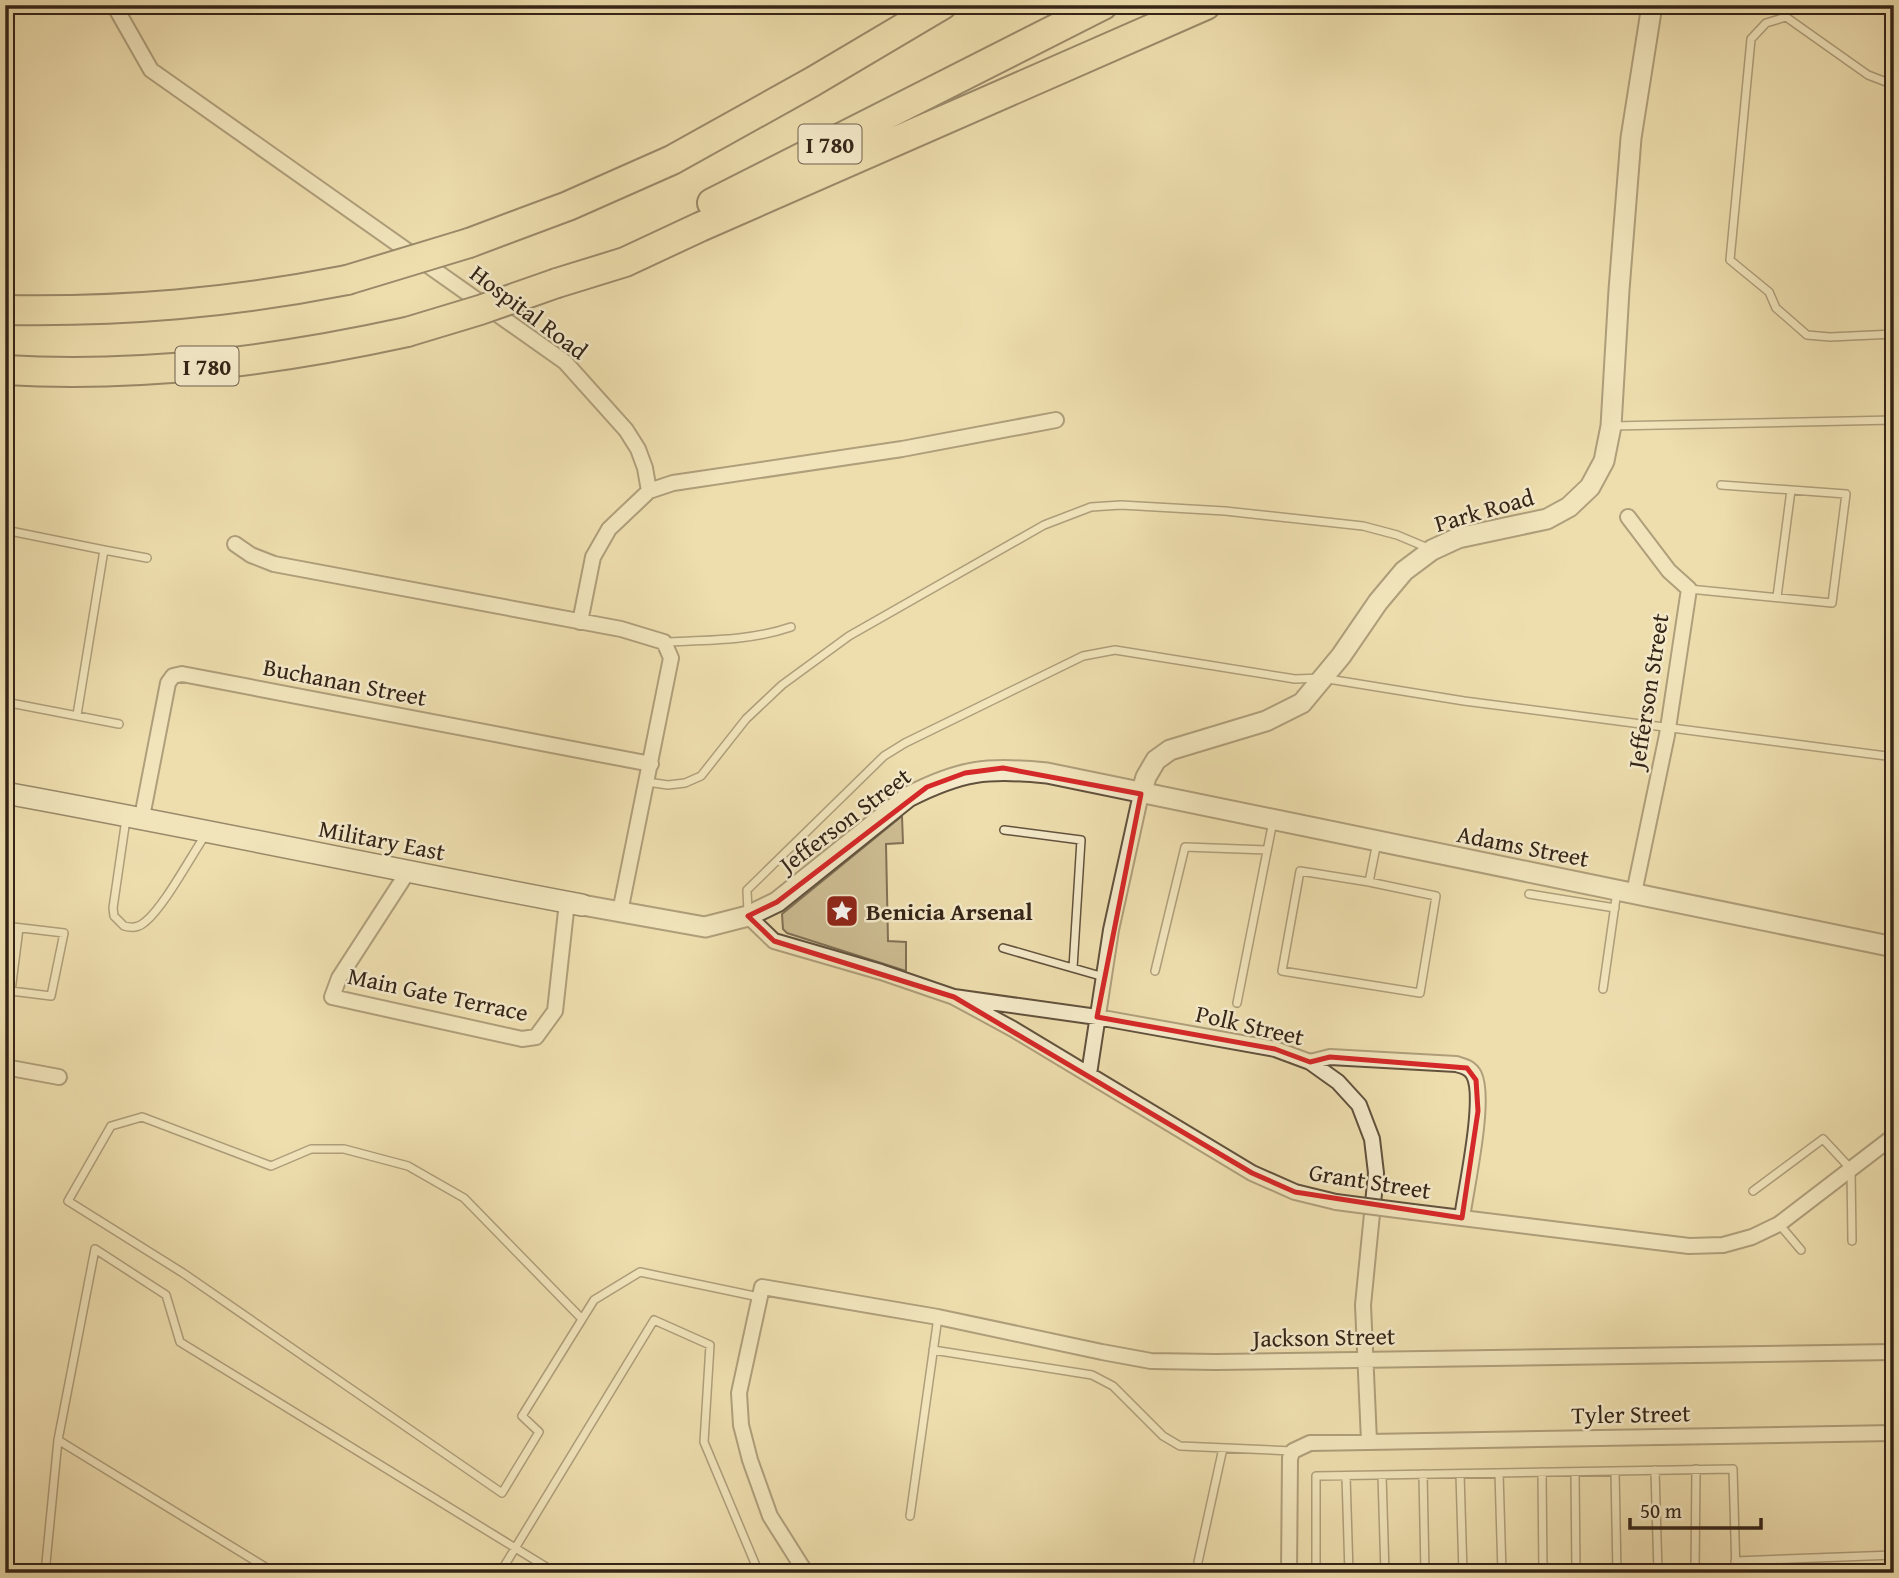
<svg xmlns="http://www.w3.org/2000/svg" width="1899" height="1578" viewBox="0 0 1899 1578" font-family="'Gentium Book Plus',serif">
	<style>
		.green { fill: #cebe94; stroke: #817156; stroke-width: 2 }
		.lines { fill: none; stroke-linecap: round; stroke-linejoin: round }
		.service-casing { stroke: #62523d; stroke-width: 10 }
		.minor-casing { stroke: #62523d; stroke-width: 18 }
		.tertiary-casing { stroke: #62523d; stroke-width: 23 }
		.secondary-casing { stroke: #342417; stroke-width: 24 }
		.motorway-casing { stroke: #342417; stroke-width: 32 }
		.service { stroke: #f4eaca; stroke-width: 7 }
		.minor { stroke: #f4eaca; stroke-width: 14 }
		.tertiary { stroke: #f4eaca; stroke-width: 19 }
		.secondary { stroke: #f4eaca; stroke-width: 21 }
		.motorway { stroke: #eedeae; stroke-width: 28 }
		.minor-bridge-casing { stroke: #62523d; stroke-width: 18; stroke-linecap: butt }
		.motorway-bridge-casing { stroke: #342417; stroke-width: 32; stroke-linecap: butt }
		.minor-bridge { stroke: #f4eaca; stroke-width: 14 }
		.motorway-bridge { stroke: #eedeae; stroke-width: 28 }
		.marked { fill: none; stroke: #d62828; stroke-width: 5; stroke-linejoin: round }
		.labels { text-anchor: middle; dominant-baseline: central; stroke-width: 5; stroke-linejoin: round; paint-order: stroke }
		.shield { fill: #f4eaca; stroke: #6e5f4d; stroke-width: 2 }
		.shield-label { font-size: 23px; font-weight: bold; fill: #342417 }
		.street-label { font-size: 24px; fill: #342417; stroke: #f4eaca }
		.poi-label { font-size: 24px; font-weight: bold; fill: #342417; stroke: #f4eaca; text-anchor: start }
	</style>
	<rect width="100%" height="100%" fill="#eedeae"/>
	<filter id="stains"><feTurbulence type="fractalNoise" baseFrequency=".00286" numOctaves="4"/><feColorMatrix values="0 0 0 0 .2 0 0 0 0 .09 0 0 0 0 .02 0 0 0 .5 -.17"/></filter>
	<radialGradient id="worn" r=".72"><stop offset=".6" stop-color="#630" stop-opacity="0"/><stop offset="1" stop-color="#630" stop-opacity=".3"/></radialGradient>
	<!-- green -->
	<path class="green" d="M 902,816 L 903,843 L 886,844 L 888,941 L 906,942 L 906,971 L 787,933 L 783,929 L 782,914 Z"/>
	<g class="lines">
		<defs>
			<path id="service" d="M 1894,85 L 1868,75 L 1786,17 L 1766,23 L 1751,39 L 1730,260 L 1769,292 L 1776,308 L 1807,335 L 1830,337 L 1894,334
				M 1612,426 L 1894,420
				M 5,530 L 104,550 L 77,715
				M 104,550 L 147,558
				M 1689,589 L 1832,603 L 1846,494 L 1721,485
				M 1777,597 L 1791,490
				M 665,642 C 708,640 750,641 791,627
				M 5,702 L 119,724
				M 647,782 L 668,785 L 685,783 L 701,776 L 746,719 L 782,685 L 849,636 L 1044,525 L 1091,507 L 1121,505 L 1225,511 L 1363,526 L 1397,535 L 1428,548
				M 126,819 L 113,908 L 114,916 L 124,926 C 132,928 138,928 145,922 C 164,907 191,856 206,834
				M 1004,830 L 1081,840 L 1073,968
				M 1369,882 L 1436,896 L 1420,993 L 1282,971 L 1300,871 L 1369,882 L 1377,842
				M 1529,894 L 1615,908
				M 748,912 L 747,890 L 884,756 L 905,743 L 1083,656 L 1115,650 L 1295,679 L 1322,678 L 1464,701 L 1894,757
				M 5,926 L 64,933 L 51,996 L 11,991 L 19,928
				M 1003,948 L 1104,977
				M 1155,971 L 1185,847 L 1267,850
				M 1603,989 L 1617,891
				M 1237,1003 L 1273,821
				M 1753,1191 L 1823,1139 L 1851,1169 L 1852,1241
				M 1779,1224 L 1801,1250
				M 582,1319 L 464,1198 L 408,1166 L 344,1149 L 311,1149 L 271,1166 L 142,1117 L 111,1126 L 68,1201 L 183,1273 L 502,1493 L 539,1432 L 522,1416 L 594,1300 L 640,1272 L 759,1297
				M 933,1350 L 1092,1375 L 1113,1386 L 1163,1436 L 1180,1446 L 1292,1451
				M 58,1440 L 275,1573
				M 1655,1470 L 1658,1573
				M 1615,1471 L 1617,1573
				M 1542,1472 L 1543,1573
				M 1575,1472 L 1576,1573
				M 1499,1473 L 1502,1573
				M 1423,1474 L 1425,1573
				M 1460,1474 L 1463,1573
				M 1382,1475 L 1385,1573
				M 1346,1476 L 1349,1573
				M 910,1516 L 938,1317
				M 1735,1561 L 1894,1555
				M 1198,1562 L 1223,1448
				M 45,1573 L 58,1440 L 95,1249 L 166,1295 L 180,1342 L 556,1573
				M 500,1573 L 654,1320 L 710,1345 L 704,1442 L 759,1573
				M 1316,1573 L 1316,1476 L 1733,1469 L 1736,1573
				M 1695,1573 L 1696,1469"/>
			<path id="minor" d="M 114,5 L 151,70 L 565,362 L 626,430 L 638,449 L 645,468 L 649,491
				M 5,7 L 6,5
				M 1628,517 L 1669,571 L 1689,589 L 1667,735 L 1634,893
				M 235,544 L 251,555 L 274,564 L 621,629 L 664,642 L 671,658 L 620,912
				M 580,622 L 593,557 L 609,529 L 649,491 L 673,483 L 902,449 L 1056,420
				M 142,817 L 168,683 L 173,676 L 182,674 L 651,764
				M 407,873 L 339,978 L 332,997 L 522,1039 L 536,1037 L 555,1011 L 567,902
				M 748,916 L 774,941 L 881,972 L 954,997 L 1013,1029 L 1252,1173 L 1295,1192 L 1336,1202
				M 954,997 L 1097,1017 L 1275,1049 L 1310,1062 L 1338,1082 L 1359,1105 L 1372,1139 L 1376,1173 L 1363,1305 L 1369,1441
				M 1310,1062 L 1330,1057 L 1456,1064 C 1463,1066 1470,1067 1474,1075 C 1486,1099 1466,1188 1462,1218
				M 5,1067 L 59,1077
				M 1089,1074 L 1111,930 L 1141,794
				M 1413,1212 L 1689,1246 L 1723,1245 L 1752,1237 L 1779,1224 L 1894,1136
				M 806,1573 L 770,1516 L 750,1460 L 741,1425 L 739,1393 L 762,1287 L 938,1317 L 1102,1352 L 1151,1361 L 1216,1362 L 1894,1352
				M 1289,1573 L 1290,1458 L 1293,1451 L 1310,1443 L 1894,1433"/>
			<path id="tertiary" d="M 1141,794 L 1146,777 L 1156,760 L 1170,750 L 1266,721 L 1302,703 L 1341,656 L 1378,602 L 1404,571 L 1432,550 L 1458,538 L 1547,519 L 1569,507 L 1590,487 L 1604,461 L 1611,426 L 1619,290 L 1631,138 L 1652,5
				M 582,905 L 705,927 L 748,916 L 777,902 L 908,797 C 961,770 987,767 1047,773 L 1894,947"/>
			<path id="secondary" d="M 5,793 C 198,828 390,869 582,905"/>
			<path id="motorway" d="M 712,203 L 1103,5
				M 469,243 L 568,206 L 672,160 L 812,82 L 942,5
				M 557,283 L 625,262 L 700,227 L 1206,5
				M 5,310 C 124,312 230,303 347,280
				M 5,370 C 141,378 274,361 407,332"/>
		</defs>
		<!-- service casing -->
		<use href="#service" class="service-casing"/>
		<!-- minor casing -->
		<use href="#minor" class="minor-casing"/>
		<!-- tertiary casing -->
		<use href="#tertiary" class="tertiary-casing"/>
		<!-- secondary casing -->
		<use href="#secondary" class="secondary-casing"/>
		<!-- motorway casing -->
		<use href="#motorway" class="motorway-casing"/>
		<!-- service -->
		<use href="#service" class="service"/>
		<!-- minor -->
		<use href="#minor" class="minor"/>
		<!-- tertiary -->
		<use href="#tertiary" class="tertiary"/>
		<!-- secondary -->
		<use href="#secondary" class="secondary"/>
		<!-- motorway -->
		<use href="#motorway" class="motorway"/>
		<defs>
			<path id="minor-bridge" d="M 1336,1202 L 1413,1212"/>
			<path id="motorway-bridge" d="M 347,280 L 469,243
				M 407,332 L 480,310 L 557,283"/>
		</defs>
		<!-- minor-bridge casing -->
		<use href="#minor-bridge" class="minor-bridge-casing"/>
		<!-- motorway-bridge casing -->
		<use href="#motorway-bridge" class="motorway-bridge-casing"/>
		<!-- minor-bridge -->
		<use href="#minor-bridge" class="minor-bridge"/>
		<!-- motorway-bridge -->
		<use href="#motorway-bridge" class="motorway-bridge"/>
	</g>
	<!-- marked area -->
	<path d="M0 0H1899V1578H0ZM 1003,768 L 1141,794 L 1097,1017 L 1275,1049 L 1310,1062 L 1330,1057 L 1467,1068 L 1476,1080 L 1478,1111 L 1462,1218 L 1295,1192 L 1252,1173 L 954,997 L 774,941 L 748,916 L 777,902 L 927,787 L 965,773 Z" fill="#eedeae" fill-opacity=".55" fill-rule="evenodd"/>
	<path class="marked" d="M 1003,768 L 1141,794 L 1097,1017 L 1275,1049 L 1310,1062 L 1330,1057 L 1467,1068 L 1476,1080 L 1478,1111 L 1462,1218 L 1295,1192 L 1252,1173 L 954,997 L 774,941 L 748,916 L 777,902 L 927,787 L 965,773 Z"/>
	<!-- icons -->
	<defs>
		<symbol id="sight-square" viewBox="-11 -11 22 22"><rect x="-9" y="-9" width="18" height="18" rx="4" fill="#8f2418" stroke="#f4eaca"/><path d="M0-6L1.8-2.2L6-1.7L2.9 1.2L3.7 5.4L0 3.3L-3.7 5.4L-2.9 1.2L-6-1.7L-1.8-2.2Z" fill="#fff"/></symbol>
	</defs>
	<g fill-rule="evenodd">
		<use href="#sight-square" x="823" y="892" width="38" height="38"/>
	</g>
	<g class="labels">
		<!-- shield labels -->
		<g class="shield">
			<rect x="798.5" y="124.5" width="63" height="39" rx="5"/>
			<rect x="175.5" y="346.5" width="63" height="39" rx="5"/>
		</g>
		<g class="shield-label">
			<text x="830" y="144">I 780</text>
			<text x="207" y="366">I 780</text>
		</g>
		<!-- street labels -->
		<g class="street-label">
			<text transform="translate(529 312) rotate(37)">Hospital Road</text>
			<text transform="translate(1484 510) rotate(-16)">Park Road</text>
			<text transform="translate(345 682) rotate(11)">Buchanan Street</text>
			<text transform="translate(1648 691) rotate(-81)">Jefferson Street</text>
			<text transform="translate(845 820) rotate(-37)">Jefferson Street</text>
			<text transform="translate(382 840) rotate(11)">Military East</text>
			<text transform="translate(1523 846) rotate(11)">Adams Street</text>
			<text transform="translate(438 994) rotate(12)">Main Gate Terrace</text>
			<text transform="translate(1250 1025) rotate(13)">Polk Street</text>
			<text transform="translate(1370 1181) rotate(9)">Grant Street</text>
			<text transform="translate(1324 1337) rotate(-1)">Jackson Street</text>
			<text transform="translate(1631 1414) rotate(-1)">Tyler Street</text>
		</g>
		<!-- poi labels -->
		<g class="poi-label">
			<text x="866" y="911">Benicia Arsenal</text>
		</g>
	</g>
	<!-- margin -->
	<rect width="1899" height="1578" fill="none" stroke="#eedeae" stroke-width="28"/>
	<rect x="7" y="7" width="1885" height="1564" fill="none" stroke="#342417" stroke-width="3.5"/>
	<rect x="14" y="14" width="1871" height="1550" fill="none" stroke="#342417" stroke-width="2"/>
	<!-- scale -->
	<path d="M1630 1518v10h131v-10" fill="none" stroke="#342417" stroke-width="3.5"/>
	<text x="1640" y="1518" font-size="21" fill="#342417" stroke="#f4eaca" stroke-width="5" paint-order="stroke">50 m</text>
	<rect width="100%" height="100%" filter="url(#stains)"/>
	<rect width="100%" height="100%" fill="url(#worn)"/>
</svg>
